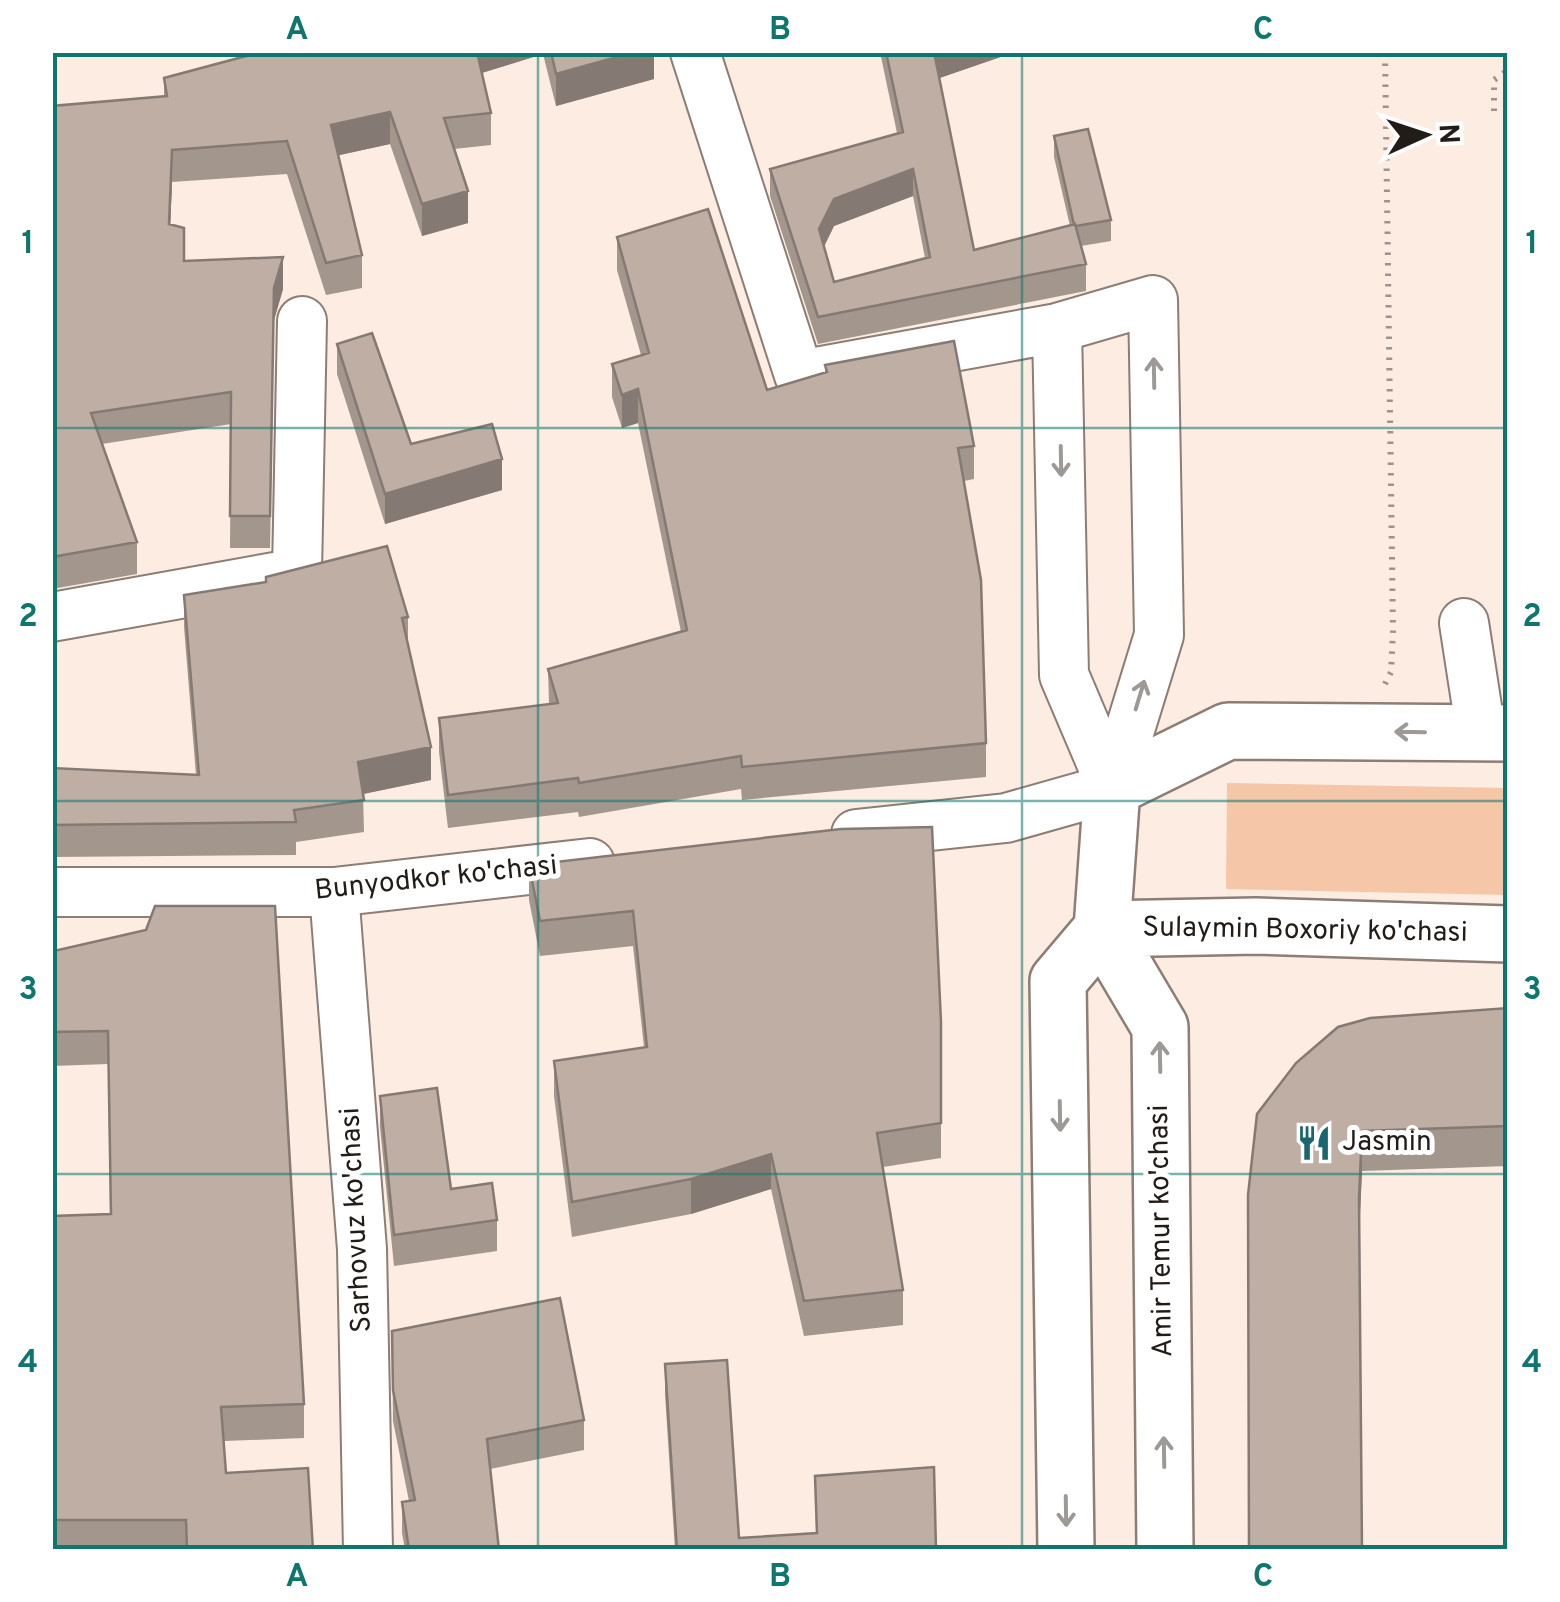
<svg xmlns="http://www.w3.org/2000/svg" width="1560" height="1602" viewBox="0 0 1560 1602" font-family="Overpass,sans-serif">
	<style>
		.green { fill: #f5c6a7 }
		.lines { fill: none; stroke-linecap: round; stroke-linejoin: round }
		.minor-casing { stroke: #8c7e74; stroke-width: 52 }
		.major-casing { stroke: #8c7e74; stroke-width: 60 }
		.path { stroke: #9f928b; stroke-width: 6; stroke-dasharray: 2.5 8; stroke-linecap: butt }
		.minor { stroke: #fff; stroke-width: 48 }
		.major { stroke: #fff; stroke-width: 55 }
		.wall { fill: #a3968d; fill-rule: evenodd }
		.shaded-wall { fill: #857a73 }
		.building { fill: #beaea4; stroke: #857a73; stroke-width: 2.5; fill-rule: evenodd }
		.oneway { stroke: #9c9997 }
		.grid { fill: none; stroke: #0f766e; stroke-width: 2.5; stroke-opacity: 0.55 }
		.labels { text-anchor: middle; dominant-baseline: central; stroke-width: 10; stroke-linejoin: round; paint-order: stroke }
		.street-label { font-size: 28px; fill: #221c18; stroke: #fff }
		.poi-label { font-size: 28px; fill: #221c18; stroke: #fff; text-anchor: start }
		.neatline { fill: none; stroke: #0f766e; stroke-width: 4 }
		.grid-label { font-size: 32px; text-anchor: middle; font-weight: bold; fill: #0f766e }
	</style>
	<rect width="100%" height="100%" fill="#fdece2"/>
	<!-- green -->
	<path class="green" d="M 1227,783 L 1507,788 L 1507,895 L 1226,889 Z"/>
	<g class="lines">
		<defs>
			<path id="minor" d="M 695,52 L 799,375 L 1057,328 L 1153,300 L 1159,635 L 1112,788
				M 1057,328 L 1064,675 L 1112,788
				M 52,617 L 297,573 L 302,321
				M 1464,623 L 1481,733
				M 856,834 L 1006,818 L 1112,788
				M 52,892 L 334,892 L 590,863
				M 334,892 L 362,1249 L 368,1550"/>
			<path id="major" d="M 1102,929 L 1256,926 L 1508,934
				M 1066,1550 L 1058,981 L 1102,929
				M 1165,1550 L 1160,1027 L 1102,929 L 1112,788 L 1228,731 L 1508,733"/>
		</defs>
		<!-- minor casing -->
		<use href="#minor" class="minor-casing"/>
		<!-- major casing -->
		<use href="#major" class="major-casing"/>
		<!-- path -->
		<path class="path" d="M 1494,111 L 1494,80 L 1508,70
			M 1385,684 L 1391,672 L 1393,631 L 1385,52"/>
		<!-- minor -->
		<use href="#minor" class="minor"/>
		<!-- major -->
		<use href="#major" class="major"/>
	</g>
	<!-- wall -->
	<path class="wall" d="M 52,52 L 103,52 L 52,55 Z
		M 261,52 L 654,52 L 654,79 L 556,106 L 543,54 L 482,73 L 491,113 L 491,145 L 454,149 L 468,223 L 422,236 L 390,144 L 339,155 L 362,255 L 362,288 L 326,295 L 287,174 L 172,182 L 170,224 L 184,261 L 283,289 L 274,320 L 270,548 L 230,548 L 231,424 L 102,444 L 137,542 L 137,574 L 52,589 L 52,106 L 164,96 L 164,78 Z
		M 880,52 L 1015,52 L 939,78 L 974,250 L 1070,226 L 1054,157 L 1054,136 L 1111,220 L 1111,241 L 1081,246 L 1086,264 L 1086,291 L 818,344 L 770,196 L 770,169 L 897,133 ZM 913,196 L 925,258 L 834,282 L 824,247 L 834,226 Z
		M 617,237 L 767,390 L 825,372 L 825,365 L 974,446 L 974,479 L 964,481 L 986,743 L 986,777 L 742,800 L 741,789 L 579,817 L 578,812 L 448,828 L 439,752 L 439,718 L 549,704 L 548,669 L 681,632 L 638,423 L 622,428 L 612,397 L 612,364 L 641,355 L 617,270 Z
		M 337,344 L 411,444 L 502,490 L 385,524 L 337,374 Z
		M 184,595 L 408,617 L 408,645 L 431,780 L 363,794 L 364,832 L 296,842 L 296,855 L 52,857 L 52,768 L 196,775 L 184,627 Z
		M 529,865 L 941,1022 L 941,1158 L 883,1167 L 903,1290 L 903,1325 L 804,1336 L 771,1189 L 691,1214 L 572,1237 L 554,1096 L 554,1061 L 644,1047 L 633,946 L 540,956 L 529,900 Z
		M 52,901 L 54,951 L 146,930 L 304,1404 L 304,1438 L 224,1441 L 226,1473 L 313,1550 L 52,1550 L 52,1216 L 110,1214 L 108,1064 L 52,1066 Z
		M 1508,1008 L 1508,1166 L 1362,1171 L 1359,1231 L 1248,1195 Z
		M 380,1096 L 451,1189 L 497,1220 L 497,1251 L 394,1266 L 380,1127 Z
		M 392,1331 L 584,1420 L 584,1450 L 490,1469 L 499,1550 L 405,1550 L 402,1533 L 402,1502 L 409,1501 L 393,1421 Z
		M 665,1364 L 739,1538 L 816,1533 L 815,1476 L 936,1550 L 675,1550 L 665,1394 Z"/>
	<!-- shaded-wall -->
	<path class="shaded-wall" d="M 475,52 L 543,52 L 543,54 L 475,75 Z
		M 635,52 L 654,52 L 654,79 L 556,106 L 556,74 Z
		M 1015,52 L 934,80 L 934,53 Z
		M 390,112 L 390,144 L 331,157 L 331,125 Z
		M 172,150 L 172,182 L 169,256 L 169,224 Z
		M 913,169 L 913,196 L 834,226 L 819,256 L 819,229 L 834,199 Z
		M 468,191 L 468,223 L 422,236 L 422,204 Z
		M 283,257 L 283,289 L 274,320 L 270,548 L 274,288 Z
		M 638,389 L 638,423 L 622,428 L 622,395 Z
		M 502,459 L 502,490 L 385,524 L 385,494 Z
		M 431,747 L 431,780 L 358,795 L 358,762 Z
		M 1362,1131 L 1362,1171 L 1359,1238 L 1359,1198 Z
		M 771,1154 L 771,1189 L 691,1214 L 691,1179 Z"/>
	<!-- building -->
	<path class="building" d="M 261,52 L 477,52 L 491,113 L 444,118 L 468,191 L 422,204 L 390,112 L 331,125 L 362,255 L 326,263 L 287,141 L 172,150 L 169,224 L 184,228 L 184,261 L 283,257 L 274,288 L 270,516 L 230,516 L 231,392 L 91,413 L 137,542 L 52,557 L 52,106 L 167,96 L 164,78 Z
		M 551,52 L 635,52 L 556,74 Z
		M 886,52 L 934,52 L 974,250 L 1075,224 L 1086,264 L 818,317 L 770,169 L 903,132 ZM 913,169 L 930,257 L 834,282 L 819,229 L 834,199 Z
		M 1088,129 L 1111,220 L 1076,226 L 1074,225 L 1054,136 Z
		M 708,209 L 767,390 L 827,372 L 825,365 L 954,341 L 974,446 L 958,448 L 981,580 L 986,743 L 742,767 L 741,756 L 579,783 L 578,778 L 448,795 L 439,718 L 558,703 L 548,669 L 687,630 L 638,389 L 622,395 L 612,364 L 649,353 L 617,237 Z
		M 372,333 L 411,444 L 492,424 L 502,459 L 385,494 L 337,344 Z
		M 387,546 L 408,617 L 402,618 L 431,747 L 358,762 L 364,800 L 294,810 L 296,822 L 52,825 L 52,768 L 199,775 L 184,595 L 266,582 L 266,577 Z
		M 932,827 L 941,1022 L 941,1123 L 877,1133 L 903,1290 L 804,1301 L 771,1154 L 691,1179 L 572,1202 L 554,1061 L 647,1047 L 633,911 L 540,921 L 529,865 L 841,829 Z
		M 52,901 L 54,951 L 146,930 L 155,906 L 275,906 L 304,1404 L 221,1407 L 226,1473 L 308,1468 L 313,1550 L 187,1550 L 186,1520 L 52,1520 L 52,1216 L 111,1214 L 108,1031 L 52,1032 Z
		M 1508,1008 L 1508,1126 L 1362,1131 L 1359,1198 L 1362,1550 L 1249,1550 L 1248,1195 L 1257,1114 L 1296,1063 L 1338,1027 L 1370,1018 Z
		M 437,1088 L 451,1189 L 492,1183 L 497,1220 L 394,1235 L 380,1096 Z
		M 560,1298 L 584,1420 L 487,1439 L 499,1550 L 409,1550 L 402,1502 L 415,1500 L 393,1390 L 392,1331 Z
		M 727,1360 L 739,1538 L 817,1533 L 815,1476 L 934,1467 L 936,1550 L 677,1550 L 665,1364 Z"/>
	<!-- one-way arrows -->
	<defs><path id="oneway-shaft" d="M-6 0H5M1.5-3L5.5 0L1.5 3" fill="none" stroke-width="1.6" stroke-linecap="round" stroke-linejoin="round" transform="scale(2.5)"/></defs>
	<g class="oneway">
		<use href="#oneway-shaft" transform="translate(1154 373) rotate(-91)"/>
		<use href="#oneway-shaft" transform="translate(1061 461) rotate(89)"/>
		<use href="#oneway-shaft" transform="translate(1140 695) rotate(-73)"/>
		<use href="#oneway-shaft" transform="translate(1410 732) rotate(-179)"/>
		<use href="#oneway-shaft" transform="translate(1160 1057) rotate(-91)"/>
		<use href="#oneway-shaft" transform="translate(1060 1116) rotate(89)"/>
		<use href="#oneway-shaft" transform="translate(1164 1452) rotate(-91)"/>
		<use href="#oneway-shaft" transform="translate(1066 1511) rotate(89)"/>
	</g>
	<!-- grid -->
	<path class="grid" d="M 538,52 L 538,1550M 1022,52 L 1022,1550M 52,428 L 1508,428M 52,801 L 1508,801M 52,1174 L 1508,1174"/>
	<!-- icons -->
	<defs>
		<symbol id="restaurant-bare" viewBox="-9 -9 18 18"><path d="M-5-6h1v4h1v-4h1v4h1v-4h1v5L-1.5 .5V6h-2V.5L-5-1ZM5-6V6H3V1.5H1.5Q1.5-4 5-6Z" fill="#19666e" stroke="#fff" stroke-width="2.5" paint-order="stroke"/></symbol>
	</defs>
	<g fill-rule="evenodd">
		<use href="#restaurant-bare" x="1289" y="1118" width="50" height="50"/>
	</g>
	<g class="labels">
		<!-- street labels -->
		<g class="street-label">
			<text transform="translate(436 879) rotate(-6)">Bunyodkor ko'chasi</text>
			<text transform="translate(1305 931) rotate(1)">Sulaymin Boxoriy ko'chasi</text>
			<text transform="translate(357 1220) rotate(-93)">Sarhovuz ko'chasi</text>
			<text transform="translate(1162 1231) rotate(-91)">Amir Temur ko'chasi</text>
		</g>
		<!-- poi labels -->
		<g class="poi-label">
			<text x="1342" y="1143">Jasmin</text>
		</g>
	</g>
	<!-- border -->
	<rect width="1560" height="1602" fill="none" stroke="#ffffff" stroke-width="110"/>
	<!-- north arrow -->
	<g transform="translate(1425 135) rotate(87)" stroke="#ffffff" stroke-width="8" paint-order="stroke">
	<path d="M0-8L18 38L0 25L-18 38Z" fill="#221c18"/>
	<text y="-15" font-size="28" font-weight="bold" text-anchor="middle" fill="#221c18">N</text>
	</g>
	<rect x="55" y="55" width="1450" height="1492" class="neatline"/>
	<g class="grid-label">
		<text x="297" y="39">A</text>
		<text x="780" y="39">B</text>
		<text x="1263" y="39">C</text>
		<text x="28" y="253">1</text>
		<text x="1532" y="253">1</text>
		<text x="28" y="626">2</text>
		<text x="1532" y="626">2</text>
		<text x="28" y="999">3</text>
		<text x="1532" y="999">3</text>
		<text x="28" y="1372">4</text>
		<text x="1532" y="1372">4</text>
		<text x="297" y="1586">A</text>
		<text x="780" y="1586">B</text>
		<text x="1263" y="1586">C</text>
	</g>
</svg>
